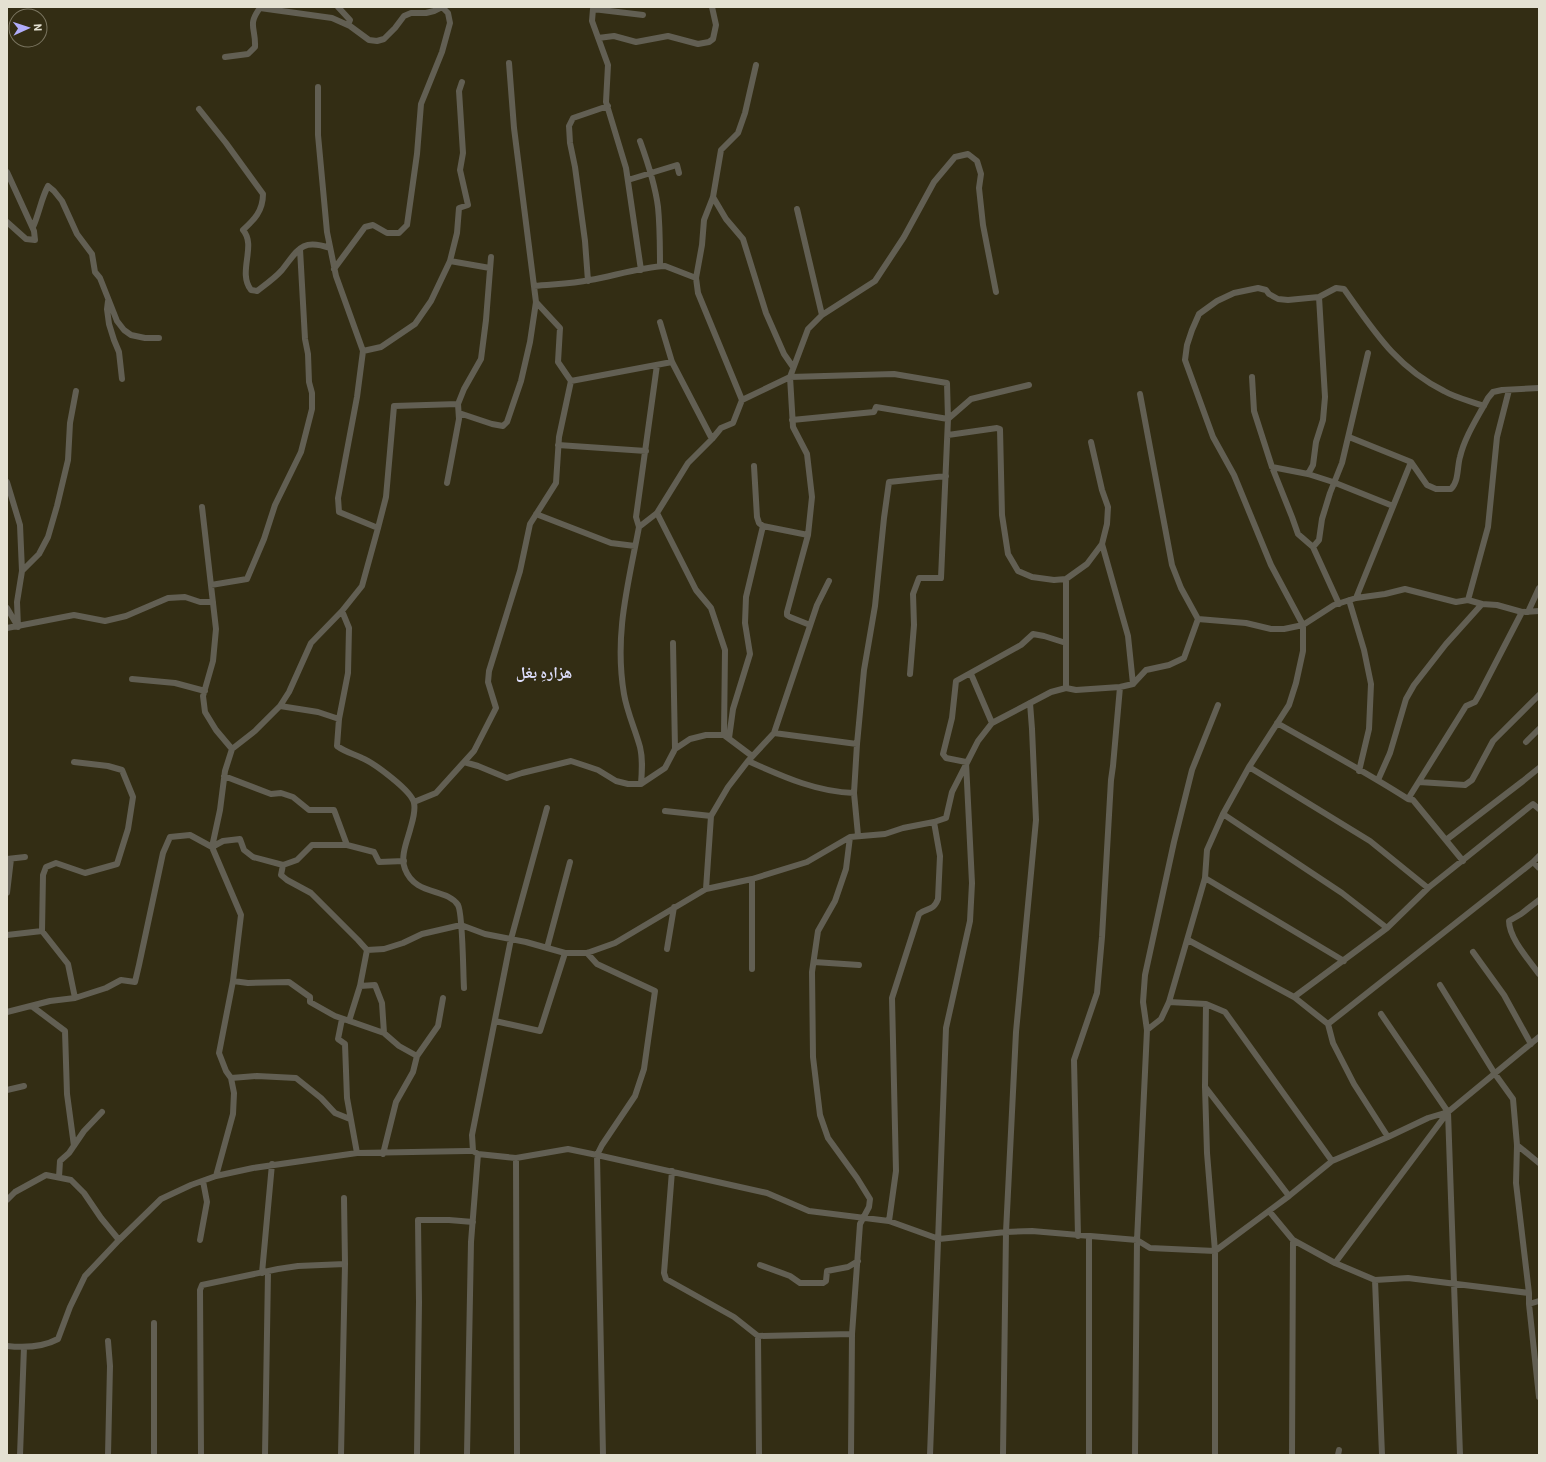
<svg xmlns="http://www.w3.org/2000/svg" width="1546" height="1462" viewBox="0 0 1546 1462" font-family="Barlow,'Noto Naskh Arabic',sans-serif">
	<style>
		.lines { fill: none; stroke-linecap: round; stroke-linejoin: round }
		.street { stroke: #625f53; stroke-width: 6 }
		.labels { text-anchor: middle; dominant-baseline: central; stroke-width: 3; stroke-linejoin: round; paint-order: stroke }
		.district-label { font-size: 16px; font-weight: bold; fill: #ddddfa; stroke: #332d14 }
	</style>
	<rect width="100%" height="100%" fill="#332d14"/>
	<g class="lines">
		<!-- street -->
		<path class="street" d="M 338,7 L 350,20 L 348,25
			M 598,38 L 614,36 L 636,42 L 668,36 L 698,44 L 709,42 L 713,39 L 716,25 L 712,7
			M 225,57 L 248,54 L 255,47 C 256,28 247,25 260,8 L 332,18 L 350,26 L 369,40 L 377,41 L 384,39 L 395,28 L 404,16 L 411,13 L 426,13 L 434,11 L 442,7 L 448,13 L 450,23 L 442,52 L 421,104 L 417,154 L 407,225 L 399,233 L 387,233 L 373,225 L 365,227 L 334,269
			M 318,87 L 318,135 L 327,232 L 336,276 L 363,351 L 357,397 L 338,498 L 339,512 L 378,528
			M 199,109 L 226,143 L 263,194 C 263,211 254,220 243,230 C 257,246 237,272 251,290 L 257,291 C 265,285 275,278 282,270 C 298,250 301,238 330,248
			M 640,141 C 648,163 655,184 658,207 C 660,227 660,246 660,266
			M 7,172 L 34,231 L 35,240 L 26,239 L 7,222
			M 628,180 L 677,165 L 679,173
			M 713,197 L 726,219 L 743,239 L 766,313 L 784,354 L 793,367
			M 797,209 L 822,315
			M 33,227 C 39,214 41,199 48,186 L 54,191 L 62,201 L 77,234 L 92,254 L 95,272 L 100,278 L 117,321 L 124,330 L 131,335 L 145,338 L 159,338
			M 450,261 L 490,268
			M 641,270 L 626,168 L 606,102 L 608,65 L 592,21 L 593,9 L 643,15
			M 588,281 L 585,241 L 575,167 L 570,143 L 569,126 L 573,118 L 608,106
			M 534,286 C 552,284 571,284 590,280 C 613,276 642,267 665,266 L 696,278
			M 108,301 L 107,309 L 109,324 L 114,340 L 119,352 L 122,379
			M 660,322 L 672,362 L 712,439
			M 363,351 L 381,347 L 415,324 L 431,301 L 450,261 L 457,233 L 459,208 L 468,205 L 460,170 L 463,153 L 459,91 L 462,82
			M 1252,377 L 1254,411 L 1272,467 L 1292,517 L 1298,534 L 1313,547 L 1339,604
			M 571,381 L 672,362
			M 1140,394 L 1172,565 L 1181,588 L 1198,619
			M 742,400 L 698,293 L 696,278 L 702,245 L 704,220 L 713,197 L 721,150 L 738,133 L 745,113 L 756,65
			M 459,413 L 492,424 L 503,426 L 507,422 L 521,381 L 530,342 L 536,302 L 514,128 L 509,63
			M 792,420 L 874,412 L 876,407 L 948,419 L 971,399 L 1029,385
			M 948,435 L 997,428 L 1000,429 L 1002,515 L 1008,554 L 1018,571 L 1032,577 L 1054,580 L 1066,579 L 1087,564 L 1102,544 L 1107,524 L 1108,507 L 1102,490 L 1091,442
			M 1349,437 L 1411,462 L 1427,485 L 1436,489 L 1451,489 C 1459,481 1457,467 1460,457 C 1465,436 1478,417 1488,398 L 1493,392 L 1502,390 L 1539,388
			M 558,445 L 646,451
			M 754,466 L 757,517 L 759,523 L 763,526 L 808,535
			M 1272,467 L 1308,474 L 1333,482 L 1393,506
			M 1308,474 L 1313,465 L 1316,442 L 1323,420 L 1325,397 L 1319,297
			M 7,482 L 20,525 L 22,571
			M 447,483 L 459,419 L 458,404 L 464,389 L 481,359 L 486,320 L 491,257
			M 202,507 L 216,629 L 213,661 L 203,696 L 205,712 L 216,730 L 232,749
			M 657,513 L 696,590 L 711,608 L 725,650 L 724,735
			M 536,514 L 611,543 L 635,546
			M 639,527 L 636,517 L 657,365
			M 1102,544 L 1128,636 L 1133,684
			M 1313,547 L 1319,540 L 1322,519 L 1330,493 L 1342,463 L 1368,353
			M 1066,579 L 1066,688
			M 211,585 L 247,579 L 264,539 L 275,505 L 301,452 L 312,409 L 312,393 L 309,382 L 308,354 L 305,339 L 300,249
			M 1356,598 L 1411,462
			M 1349,600 L 1364,650 L 1371,684 L 1369,729 L 1359,771
			M 1468,600 L 1488,527 L 1497,437 L 1509,390
			M 7,608 L 17,625
			M 342,611 L 362,586 L 378,528 L 386,497 L 394,406 L 458,404
			M 1528,612 L 1539,588
			M 1198,619 L 1246,623 L 1271,629 L 1284,629 L 1303,625 L 1334,605 L 1356,598 L 1385,594 L 1405,589 L 1456,602 L 1468,600 L 1482,604 L 1497,605 L 1522,612 L 1539,611
			M 810,625 L 790,617 L 787,615 L 787,612 L 808,535 L 812,497 L 807,454 L 793,427 L 790,377 L 894,374 L 947,383 L 948,419 L 941,578 L 919,578 L 913,594 L 914,625 L 910,674
			M 18,627 L 17,602 L 22,571 L 39,554 L 48,537 L 57,506 L 68,460 L 70,423 L 76,391
			M 7,628 L 74,615 L 105,621 L 126,616 L 168,598 L 185,597 L 200,602 L 213,602
			M 971,674 L 992,723
			M 132,679 L 175,683 L 205,691
			M 280,706 L 318,712 L 339,719
			M 1277,723 C 1321,748 1366,772 1408,799 L 1413,800 L 1463,861
			M 774,733 L 857,744
			M 729,738 L 733,709 L 750,654 L 745,623 L 746,597 L 763,526
			M 1526,742 L 1539,729
			M 675,749 L 690,739 L 706,735 L 724,735 L 752,756
			M 748,761 C 782,776 816,792 854,793
			M 464,762 L 474,751 L 496,708 L 488,682 L 489,671 L 520,571 L 530,524 L 556,483 L 559,437 L 571,381 L 558,362 L 560,328 L 536,302
			M 1249,767 L 1370,841 L 1428,888
			M 224,776 L 271,794 L 281,793 L 293,797 L 309,810 L 334,810 L 347,845
			M 1378,780 L 1390,753 L 1406,699 L 1414,685 L 1446,644 L 1482,604
			M 1419,782 L 1465,785 L 1472,780 L 1493,741 L 1539,695
			M 641,784 C 642,771 643,759 640,747 C 635,729 627,712 624,694 C 614,635 628,585 639,527 L 657,513 L 688,463 L 712,439 L 721,428 L 733,423 L 742,400 L 790,377 L 808,329 L 822,315 L 875,281 L 904,237 L 934,182 L 955,157 L 968,154 L 977,161 L 981,174 L 979,188 L 983,225 L 996,292
			M 1408,799 L 1466,706 L 1475,702 L 1479,695 L 1522,612
			M 414,802 L 436,793 L 464,762 L 478,766 L 507,778 L 522,773 L 571,761 L 598,770 L 616,781 L 628,784 L 641,784 L 665,768 L 675,749 L 673,643
			M 665,811 L 711,816
			M 1223,814 L 1342,893 L 1387,928
			M 858,835 L 854,793 L 857,744 L 864,670 L 875,606 L 884,518 L 889,482 L 946,476
			M 850,837 L 846,869 L 835,901 L 818,931 L 812,972 L 813,1057 L 820,1115 L 828,1138 L 857,1178 L 870,1199 L 869,1207 L 860,1224 L 852,1334 L 851,1455
			M 1446,840 L 1523,781 L 1539,768
			M 212,847 L 223,841 L 240,839 L 244,850 L 253,857 L 283,865 L 281,875 L 287,880 L 311,893 L 358,940 L 367,950 L 384,949 L 403,943 L 422,934 L 461,925 L 485,934 L 526,942 L 565,953 L 587,953 L 615,943 L 706,889 L 752,879 L 807,862 L 850,837 L 885,834 L 903,828 L 934,822 L 946,818 L 952,792 L 978,741 L 992,723 L 1051,692 L 1066,688 L 1076,690 L 1120,687 L 1133,684 L 1146,670 L 1169,665 L 1184,658 L 1198,619
			M 7,859 L 25,857
			M 1533,862 L 1539,868
			M 283,865 L 297,860 L 312,845 L 347,845 L 374,852 L 379,862 L 404,861
			M 1205,878 L 1344,961
			M 706,889 L 711,816 L 728,787 L 748,761 L 774,733 L 817,605 L 829,581
			M 7,893 L 11,859
			M 1539,900 L 1521,914 L 1509,921 C 1509,938 1529,960 1539,974
			M 42,931 L 43,875 L 46,867 L 56,863 L 85,873 L 117,864 L 128,829 L 133,797 L 122,770 L 108,766 L 74,762
			M 7,935 L 42,931 L 68,964 L 75,998
			M 1188,940 L 1294,997 L 1328,1024 L 1333,1043 L 1354,1084 L 1388,1137
			M 547,948 L 570,862
			M 667,949 L 674,907
			M 367,950 L 360,986 L 375,985 L 382,1003 L 384,1033 L 399,1046 L 417,1056
			M 1473,952 L 1504,995 L 1531,1044
			M 587,953 L 597,964 L 655,991 L 644,1069 L 635,1096 L 602,1145 L 597,1155 L 603,1455
			M 814,962 L 859,965
			M 752,969 L 752,879
			M 233,981 L 248,983 L 289,982 L 310,997 L 310,1002 L 335,1016 L 384,1033
			M 1440,985 L 1495,1074 L 1513,1099 L 1517,1145 L 1516,1183 L 1529,1293
			M 1294,997 L 1387,928 L 1428,888 L 1533,804 L 1539,809
			M 1169,1002 L 1206,1004 L 1225,1012 L 1332,1161
			M 1206,1004 L 1205,1087 L 1207,1153 L 1215,1251 L 1215,1455
			M 33,1007 L 65,1031 L 67,1094 L 74,1146
			M 7,1012 L 50,1001 L 75,998 L 106,988 L 121,980 L 135,982 L 139,965 L 163,853 L 170,837 L 190,835 L 212,847
			M 1381,1014 L 1448,1112 L 1460,1455
			M 342,1019 L 338,1039 L 345,1044 L 347,1098 L 357,1153
			M 349,1021 L 360,986
			M 495,1021 L 540,1031 L 565,953
			M 1328,1024 L 1533,862 L 1539,856
			M 1147,1030 L 1161,1019 L 1169,1002 L 1205,878 L 1207,850 L 1223,814 L 1249,767 L 1289,705 L 1296,683 L 1303,651 L 1303,625 L 1271,565 L 1234,475 L 1213,437 L 1185,360 L 1187,345 L 1192,330 L 1199,314 L 1217,301 L 1234,293 L 1258,288 L 1266,290 L 1269,294 L 1278,299 L 1288,300 L 1319,297 L 1336,288 L 1344,289 C 1374,331 1396,367 1444,391 C 1456,398 1471,401 1484,406
			M 231,1078 L 257,1076 L 296,1078 L 321,1098 L 335,1113 L 350,1119
			M 1206,1088 L 1289,1196
			M 7,1090 L 24,1086
			M 1517,1145 L 1539,1163
			M 473,1151 L 472,1135 L 511,939 L 547,808
			M 383,1154 L 396,1102 L 413,1072 L 417,1056 L 438,1026 L 443,998
			M 516,1158 L 517,1455
			M 672,1171 L 664,1273 L 666,1279 L 734,1317 L 758,1336 L 852,1334
			M 216,1176 L 233,1114 L 234,1093 L 231,1078 L 226,1071 L 219,1053 L 233,981 L 241,915 L 212,847 L 220,810 L 225,771 L 232,749 L 255,731 L 280,706 L 289,692 L 311,643 L 342,611 L 349,628 L 348,673 L 339,719 L 337,746 C 345,752 354,754 362,758 C 374,763 412,791 414,803 C 416,812 412,822 410,830 C 407,841 400,857 405,869 C 415,896 447,888 458,905 C 463,914 463,974 464,988
			M 59,1177 L 60,1161 L 69,1153 L 84,1131 L 102,1112
			M 7,1200 L 15,1192 L 46,1175 L 71,1180 L 84,1193 L 101,1218 L 119,1240
			M 1269,1211 L 1293,1240 L 1335,1263 L 1375,1280 L 1408,1278 L 1529,1293 L 1529,1304 L 1539,1397
			M 889,1221 L 896,1171 L 892,998 L 919,914 C 927,907 933,912 938,899 L 940,856 L 934,822
			M 1078,1236 L 1074,1060 L 1097,993 L 1102,937 L 1111,780 L 1113,766 L 1120,687
			M 1089,1237 L 1089,1455
			M 200,1240 L 207,1202 L 203,1181
			M 1335,1263 L 1448,1112
			M 760,1265 L 790,1276 L 800,1283 L 823,1283 L 826,1281 L 827,1271 L 848,1267 L 858,1261
			M 262,1273 L 272,1164
			M 1375,1280 L 1382,1455
			M 1529,1304 L 1539,1301
			M 758,1336 L 759,1455
			M 7,1346 C 25,1348 43,1347 58,1339 L 70,1307 L 85,1276 L 119,1240 L 161,1199 L 191,1185 L 216,1176 L 253,1168 L 357,1153 L 467,1151 L 473,1151 L 478,1154 L 516,1158 L 568,1149 L 597,1155 L 767,1193 L 809,1211 L 889,1221 L 939,1239 L 1006,1232 L 1032,1231 L 1137,1240 L 1150,1248 L 1215,1251 L 1289,1196 L 1332,1161 L 1388,1137 L 1428,1118 L 1448,1112 L 1539,1037
			M 20,1455 L 24,1347
			M 108,1455 L 110,1366 L 108,1341
			M 154,1455 L 154,1323
			M 201,1455 L 200,1290 L 202,1285 L 278,1269 L 298,1266 L 345,1264
			M 265,1455 L 268,1272
			M 341,1455 L 345,1264 L 344,1198
			M 417,1455 L 419,1302 L 418,1220 L 449,1220 L 473,1222
			M 467,1455 L 471,1242 L 478,1154
			M 930,1455 L 946,1028 L 970,921 L 972,883 L 966,762 L 946,758 L 943,754 L 952,718 L 956,681 L 1021,645 L 1033,634 L 1044,636 L 1066,643
			M 1003,1455 L 1006,1232 L 1016,1032 L 1036,820 L 1032,729 L 1030,703
			M 1135,1455 L 1137,1240 L 1147,1030 L 1143,1002 L 1145,975 L 1174,842 L 1192,770 L 1218,705
			M 1292,1455 L 1293,1240
			M 1338,1455 L 1339,1450"/>
	</g>
	<g class="labels">
		<!-- district labels -->
		<g class="district-label">
			<text x="544" y="671">هزارهِ بغل</text>
		</g>
	</g>
	<!-- border -->
	<rect width="1546" height="1462" fill="none" stroke="#e4e1d2" stroke-width="16"/>
	<!-- north arrow -->
	<g transform="translate(28 28) rotate(87)"><circle r="19" fill="#332d14" stroke="#7a7560"/>
	<path d="M0-3L7 15L0 10L-7 15Z" fill="#b1adfa"/>
	<text y="-6" font-size="11" font-weight="bold" text-anchor="middle" fill="#e4e1d2">N</text>
	</g>
</svg>
